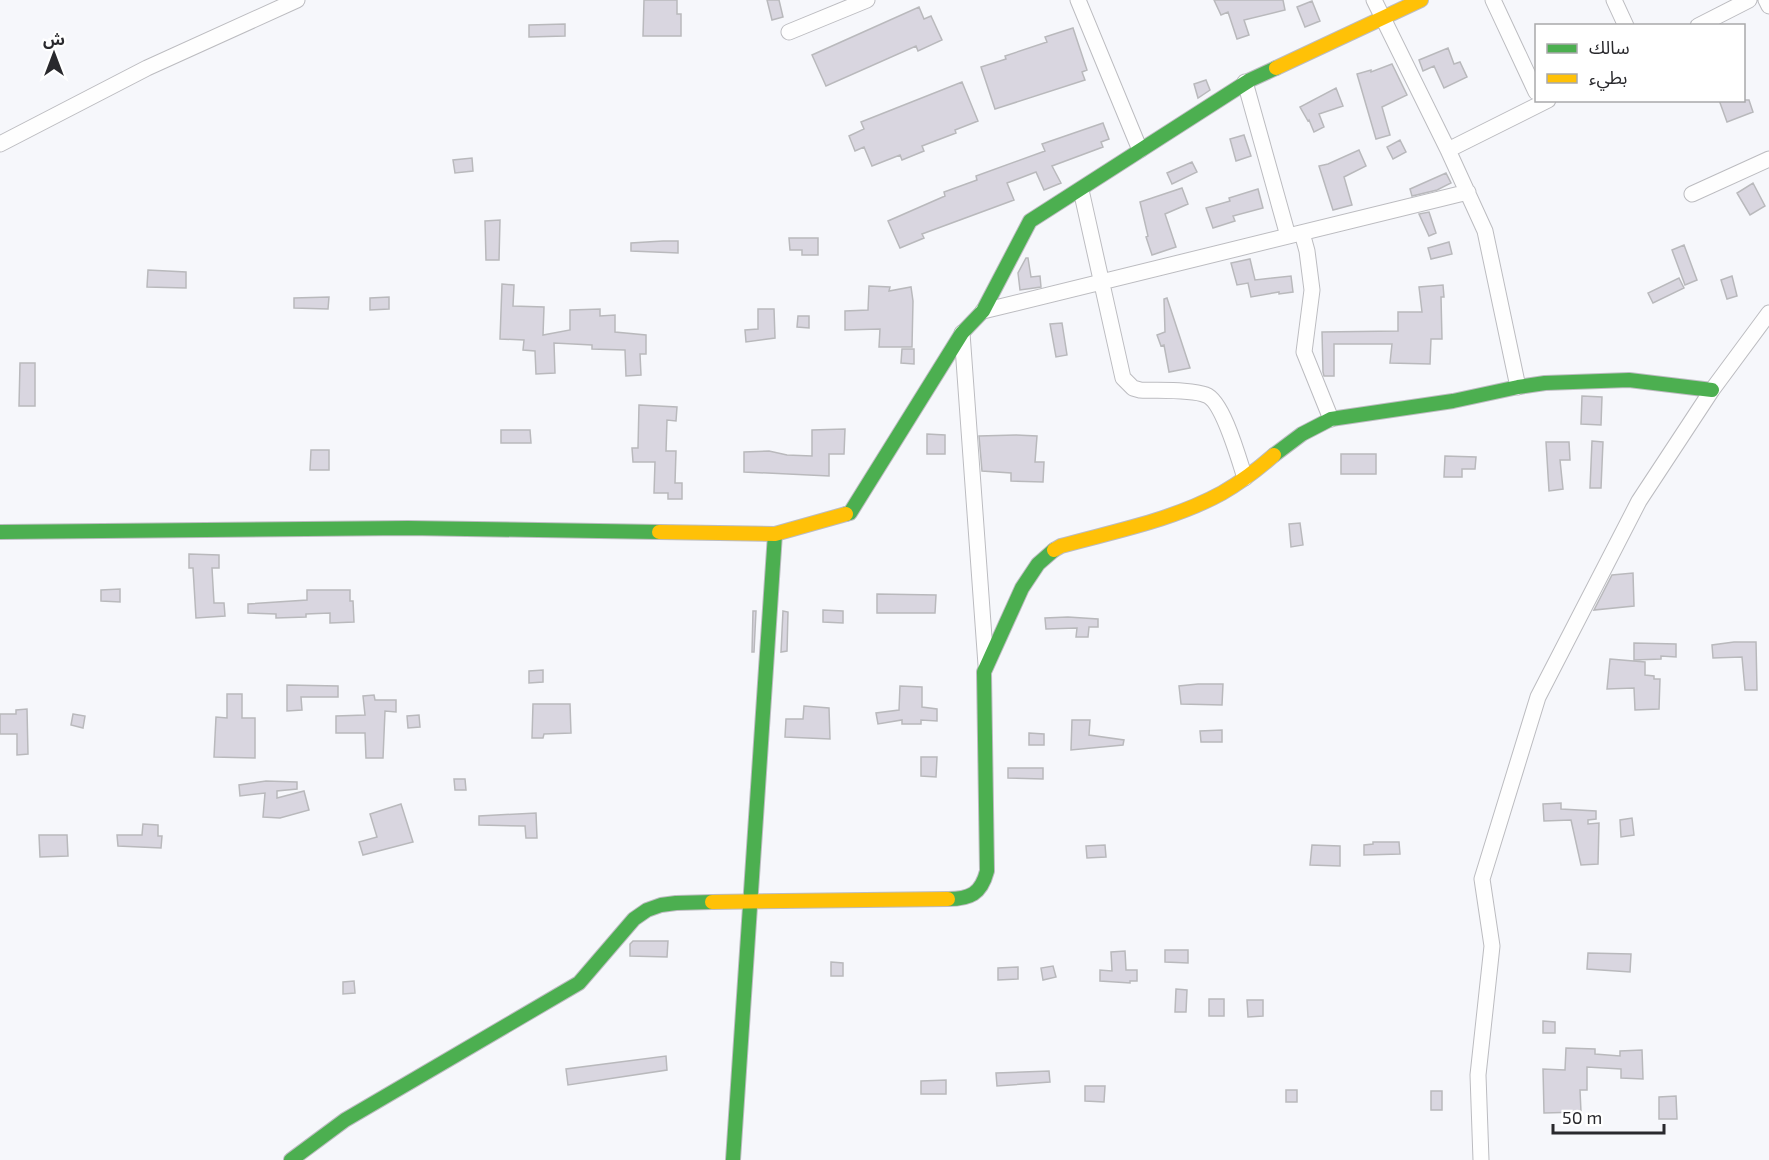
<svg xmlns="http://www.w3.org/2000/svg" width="1769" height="1160" viewBox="0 0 1769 1160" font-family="'Exo 2','Noto Sans Arabic',sans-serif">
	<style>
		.building { fill: #d9d6e0; stroke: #b9b9bc; stroke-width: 1.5 }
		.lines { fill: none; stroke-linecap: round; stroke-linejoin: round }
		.street-casing { stroke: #bcbcc0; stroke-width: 17 }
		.fast-casing { stroke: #bcbcc0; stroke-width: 16 }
		.slow-casing { stroke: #bcbcc0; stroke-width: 16 }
		.street { stroke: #fefefe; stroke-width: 15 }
		.fast { stroke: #4caf50; stroke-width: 14 }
		.slow { stroke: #ffc107; stroke-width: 14 }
	</style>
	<rect width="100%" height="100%" fill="#f6f7fb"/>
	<!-- building -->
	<path class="building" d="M 644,0 L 677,0 L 677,14 L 681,14 L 681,36 L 643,36 Z
		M 767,0 L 779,0 L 783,17 L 772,20 Z
		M 1214,0 L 1283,0 L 1285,10 L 1244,20 L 1249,35 L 1237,39 L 1228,12 L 1221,15 Z
		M 1312,1 L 1320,21 L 1305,27 L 1297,7 Z
		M 919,7 L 924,19 L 931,16 L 942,40 L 918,51 L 916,46 L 826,86 L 812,55 Z
		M 565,24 L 565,36 L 529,37 L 529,25 Z
		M 1073,28 L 1087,70 L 1082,72 L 1085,80 L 995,109 L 981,67 L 1006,59 L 1005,56 L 1047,42 L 1045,37 Z
		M 1448,48 L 1454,64 L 1460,62 L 1467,77 L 1444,88 L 1434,66 L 1423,71 L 1419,60 Z
		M 1392,64 L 1407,95 L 1382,107 L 1390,135 L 1376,139 L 1357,74 L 1371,70 L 1371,72 Z
		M 1206,80 L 1210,90 L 1198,98 L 1194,84 Z
		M 962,82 L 978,121 L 955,130 L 956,133 L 922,146 L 924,151 L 902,160 L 900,155 L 872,166 L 864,147 L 855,151 L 849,136 L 864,129 L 861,122 Z
		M 1336,88 L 1343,106 L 1319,114 L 1324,127 L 1314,132 L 1309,120 L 1308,121 L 1300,107 Z
		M 1719,100 L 1749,100 L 1753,112 L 1727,122 Z
		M 1103,123 L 1109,139 L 1101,142 L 1103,147 L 1052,166 L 1061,183 L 1044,190 L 1036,172 L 1007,183 L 1014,200 L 922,234 L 924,238 L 900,248 L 888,221 L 945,196 L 944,192 L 977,180 L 976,176 L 1045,151 L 1042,144 Z
		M 1244,135 L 1251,156 L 1236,161 L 1230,139 Z
		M 1400,140 L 1406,152 L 1393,159 L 1387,147 Z
		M 1359,150 L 1366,166 L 1344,177 L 1352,205 L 1333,210 L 1319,166 L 1328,164 Z
		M 472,158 L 473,171 L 455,173 L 453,160 Z
		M 1192,162 L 1197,172 L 1172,184 L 1167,173 Z
		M 1446,173 L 1451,183 L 1437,190 L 1412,196 L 1410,189 Z
		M 1753,183 L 1765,206 L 1750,215 L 1737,193 Z
		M 1182,188 L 1188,204 L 1165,214 L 1176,247 L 1152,255 L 1146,237 L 1148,236 L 1140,202 Z
		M 1258,189 L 1263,208 L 1233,216 L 1235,221 L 1213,228 L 1206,208 L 1230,201 L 1229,198 Z
		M 1429,212 L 1436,233 L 1429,236 L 1419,214 Z
		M 500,220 L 499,260 L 486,260 L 485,221 Z
		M 789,238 L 818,238 L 818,255 L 802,255 L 802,250 L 790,250 Z
		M 663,241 L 678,241 L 678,253 L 631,251 L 631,243 Z
		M 1449,242 L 1452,254 L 1431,259 L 1428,248 Z
		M 1684,245 L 1697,280 L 1685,285 L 1672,250 Z
		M 1026,258 L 1028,258 L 1031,277 L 1040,276 L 1041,287 L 1020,290 L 1018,273 Z
		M 1250,259 L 1255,280 L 1291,276 L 1293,292 L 1279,294 L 1279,292 L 1251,297 L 1248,283 L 1237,285 L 1231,263 Z
		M 148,270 L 186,272 L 186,288 L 147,287 Z
		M 1732,276 L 1737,296 L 1727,299 L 1721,280 Z
		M 1679,278 L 1684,288 L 1653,303 L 1648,293 Z
		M 502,284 L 514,285 L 513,306 L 544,307 L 543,335 L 570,330 L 570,310 L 600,309 L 600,316 L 615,315 L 615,332 L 646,335 L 646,354 L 640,354 L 641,375 L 626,376 L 625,350 L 592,349 L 592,345 L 554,343 L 555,373 L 536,374 L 535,351 L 523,350 L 524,340 L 500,339 Z
		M 1443,285 L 1444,297 L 1441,297 L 1442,339 L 1431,339 L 1430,364 L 1390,363 L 1392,344 L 1334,344 L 1334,376 L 1324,376 L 1323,372 L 1322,332 L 1398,331 L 1398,312 L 1422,312 L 1419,287 Z
		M 869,286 L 890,287 L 889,291 L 911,287 L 913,301 L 912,347 L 879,347 L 880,329 L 845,330 L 845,311 L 868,310 Z
		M 329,297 L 328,309 L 294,308 L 294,298 Z
		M 389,297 L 389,309 L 370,310 L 370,298 Z
		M 1167,298 L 1190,368 L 1169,372 L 1164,345 L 1161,346 L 1157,335 L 1165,332 L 1164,299 Z
		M 758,309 L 774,309 L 775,338 L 746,342 L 745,330 L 758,329 Z
		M 798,316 L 809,316 L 809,328 L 797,327 Z
		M 1062,323 L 1067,355 L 1056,357 L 1050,324 Z
		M 902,349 L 914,349 L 914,364 L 901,363 Z
		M 20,363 L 35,363 L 35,406 L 19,406 Z
		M 1582,396 L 1602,397 L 1601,425 L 1581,424 Z
		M 639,405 L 677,407 L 676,421 L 667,420 L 666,451 L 676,451 L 675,483 L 682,483 L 682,499 L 668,499 L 668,493 L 654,493 L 655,462 L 633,462 L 632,448 L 638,448 Z
		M 845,429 L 844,454 L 829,454 L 829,476 L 744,472 L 744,452 L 769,451 L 787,455 L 812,456 L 812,430 Z
		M 501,430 L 530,430 L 531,443 L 501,443 Z
		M 927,434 L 945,435 L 945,454 L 927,454 Z
		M 1016,435 L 1037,436 L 1035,462 L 1044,462 L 1043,482 L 1011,481 L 1011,473 L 982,471 L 979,436 Z
		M 1592,441 L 1603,442 L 1601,488 L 1590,488 Z
		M 1546,442 L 1569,442 L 1570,460 L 1560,460 L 1563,489 L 1549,491 Z
		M 311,450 L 329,450 L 329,470 L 310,470 Z
		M 1341,454 L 1376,454 L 1376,474 L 1341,474 Z
		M 1445,456 L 1476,457 L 1475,469 L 1462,469 L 1462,477 L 1444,477 Z
		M 1300,523 L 1303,545 L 1291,547 L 1289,524 Z
		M 189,554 L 219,555 L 219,568 L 212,568 L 214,603 L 224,603 L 225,616 L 196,618 L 193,568 L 189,568 Z
		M 1633,573 L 1634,606 L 1594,610 L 1612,575 Z
		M 120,589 L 120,602 L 101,601 L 101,590 Z
		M 307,590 L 350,590 L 350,601 L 353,601 L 354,622 L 330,623 L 330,613 L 306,614 L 306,617 L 276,618 L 276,614 L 248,613 L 248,604 L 307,600 Z
		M 877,594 L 936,595 L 935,613 L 877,613 Z
		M 823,610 L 843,611 L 843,623 L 823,622 Z
		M 753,611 L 756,611 L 754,652 L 752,652 Z
		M 783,611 L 788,612 L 787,651 L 781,652 Z
		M 1068,617 L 1098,619 L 1098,627 L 1089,627 L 1088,637 L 1076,637 L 1077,628 L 1046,629 L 1045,618 Z
		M 1734,642 L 1756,642 L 1757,690 L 1745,690 L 1742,657 L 1713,658 L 1712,645 Z
		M 1634,643 L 1676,644 L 1676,657 L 1661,656 L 1661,659 L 1634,660 Z
		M 1610,659 L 1645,662 L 1645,675 L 1654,676 L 1654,679 L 1660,679 L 1659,709 L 1635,710 L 1634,688 L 1607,689 Z
		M 543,670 L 543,682 L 529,683 L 529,671 Z
		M 1198,684 L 1223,684 L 1222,705 L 1181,704 L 1179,686 Z
		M 287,685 L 338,686 L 338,697 L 301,697 L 302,710 L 287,711 Z
		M 900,686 L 922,687 L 922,707 L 937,709 L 937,721 L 921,720 L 921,724 L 902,724 L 902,720 L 878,724 L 876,713 L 899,710 Z
		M 227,694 L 242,694 L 242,718 L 255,718 L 255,758 L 214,757 L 216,717 L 227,718 Z
		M 374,695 L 375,700 L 396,700 L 396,712 L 385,711 L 383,758 L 366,758 L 365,733 L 336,733 L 336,716 L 365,715 L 363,696 Z
		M 533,704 L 570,704 L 571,733 L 544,734 L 543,738 L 532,738 Z
		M 804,706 L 829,708 L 830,739 L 785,737 L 786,719 L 803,719 Z
		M 27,709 L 28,754 L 17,755 L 17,734 L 0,734 L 0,714 L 16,714 L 16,710 Z
		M 73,714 L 85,716 L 83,728 L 71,725 Z
		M 419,715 L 420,727 L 408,728 L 407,716 Z
		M 1072,720 L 1090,720 L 1089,735 L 1124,740 L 1123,745 L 1071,750 Z
		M 1222,730 L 1222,742 L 1201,742 L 1200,731 Z
		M 1029,733 L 1044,734 L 1044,745 L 1029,745 Z
		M 921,757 L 937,757 L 936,777 L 921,776 Z
		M 1008,768 L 1043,768 L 1043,779 L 1008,778 Z
		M 454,779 L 465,779 L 466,790 L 455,790 Z
		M 266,781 L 297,782 L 297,789 L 277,791 L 277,798 L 304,791 L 309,810 L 280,818 L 263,817 L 265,793 L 240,796 L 239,785 Z
		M 1561,803 L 1561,809 L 1596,811 L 1596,819 L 1588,820 L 1588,824 L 1599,823 L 1598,864 L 1581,865 L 1571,820 L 1544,821 L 1543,804 Z
		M 401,804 L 413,842 L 363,855 L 359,842 L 377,837 L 370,814 Z
		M 536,813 L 537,838 L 526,838 L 525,826 L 479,825 L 479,816 Z
		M 1632,818 L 1634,835 L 1621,837 L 1620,820 Z
		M 143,824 L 158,825 L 158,836 L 162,836 L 161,848 L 118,846 L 117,835 L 142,835 Z
		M 39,835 L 67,835 L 68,856 L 40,857 Z
		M 1373,842 L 1399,842 L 1400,854 L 1364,855 L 1364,845 L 1373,844 Z
		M 1105,845 L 1106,857 L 1087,858 L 1086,846 Z
		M 1312,845 L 1340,846 L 1340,866 L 1310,865 Z
		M 633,941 L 668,941 L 667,957 L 630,956 L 630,944 Z
		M 1165,950 L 1188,950 L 1188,963 L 1165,962 Z
		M 1125,951 L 1126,970 L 1137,970 L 1137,981 L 1130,981 L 1130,983 L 1100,981 L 1100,970 L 1112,971 L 1111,952 Z
		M 1588,953 L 1631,954 L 1630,972 L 1587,969 Z
		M 831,962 L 843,963 L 843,976 L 831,976 Z
		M 1053,966 L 1056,977 L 1043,980 L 1041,968 Z
		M 1018,967 L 1018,979 L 998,980 L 998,968 Z
		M 354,981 L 355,993 L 343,994 L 343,982 Z
		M 1176,989 L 1187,990 L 1186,1012 L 1175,1012 Z
		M 1209,999 L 1224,999 L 1224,1016 L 1209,1016 Z
		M 1247,1000 L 1263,1000 L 1263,1016 L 1248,1017 Z
		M 1543,1021 L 1555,1022 L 1555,1033 L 1543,1033 Z
		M 1566,1048 L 1595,1049 L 1595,1054 L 1620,1056 L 1620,1051 L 1642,1050 L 1643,1079 L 1621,1078 L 1621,1069 L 1587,1067 L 1587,1090 L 1580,1090 L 1581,1112 L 1544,1113 L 1543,1069 L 1565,1070 Z
		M 666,1056 L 667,1070 L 568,1085 L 566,1069 Z
		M 1049,1071 L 1050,1082 L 997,1086 L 996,1073 Z
		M 946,1080 L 946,1094 L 921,1094 L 921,1081 Z
		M 1085,1086 L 1105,1086 L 1104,1102 L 1085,1101 Z
		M 1286,1090 L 1297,1090 L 1297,1102 L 1286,1102 Z
		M 1431,1091 L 1442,1091 L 1442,1110 L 1431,1110 Z
		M 1676,1096 L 1677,1119 L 1659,1119 L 1659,1097 Z"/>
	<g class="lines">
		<defs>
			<path id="street" d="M 1078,0 L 1140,150
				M 1374,0 L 1448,150 L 1485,231 L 1518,387
				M 1493,0 L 1536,92
				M 1614,0 L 1626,26
				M 1766,0 L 1769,6
				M 1698,26 L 1749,0
				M 789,32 L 867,0
				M 1245,82 L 1288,236
				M 0,144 L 147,68 L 297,0
				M 1448,150 L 1548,100
				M 1081,190 L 1123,378 L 1133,388 L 1140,390 C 1157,391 1191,389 1206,395 C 1223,401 1239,460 1245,478
				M 1692,194 L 1769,159
				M 1302,233 L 1307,251 L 1312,290 L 1304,352 L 1331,419
				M 983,311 L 1468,192
				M 962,333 L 986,665
				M 1481,1160 L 1478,1075 L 1492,946 L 1482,879 L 1538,697 L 1639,501 L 1712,390 L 1769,313"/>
			<path id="fast" d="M 1274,455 L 1302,434 L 1331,419 L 1453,401 L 1518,387 L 1545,383 L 1629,380 L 1712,390
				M 846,514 L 850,513 L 962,333 L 983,311 L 1030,221 L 1250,80 L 1276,68
				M 0,532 L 408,528 L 659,532
				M 948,899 C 970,899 981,894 987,871 L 984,672 L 1022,588 L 1038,564 L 1054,550
				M 291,1160 L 345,1120 L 579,983 L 634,919 L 647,910 L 661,905 L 676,903 L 712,902
				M 733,1160 L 775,534"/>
			<path id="slow" d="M 1276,68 L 1421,0
				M 659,532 L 775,534 L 846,514
				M 1054,550 L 1061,546 C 1115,531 1173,520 1222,493 C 1241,482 1258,469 1274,455
				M 712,902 L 948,899"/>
		</defs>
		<!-- street casing -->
		<use href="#street" class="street-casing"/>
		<!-- fast casing -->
		<use href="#fast" class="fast-casing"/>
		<!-- slow casing -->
		<use href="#slow" class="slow-casing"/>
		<!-- street -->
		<use href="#street" class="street"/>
		<!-- fast -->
		<use href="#fast" class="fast"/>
		<!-- slow -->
		<use href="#slow" class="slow"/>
	</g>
	<!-- legend -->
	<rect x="1535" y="24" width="210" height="78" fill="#ffffff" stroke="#a9a9ab" stroke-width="1.5"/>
	<rect x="1547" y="44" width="30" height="9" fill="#4caf50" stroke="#a9a9ab" stroke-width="1.5"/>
	<text x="1589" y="54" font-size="18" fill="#29292d">سالك</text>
	<rect x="1547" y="74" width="30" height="9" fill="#ffc107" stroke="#a9a9ab" stroke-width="1.5"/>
	<text x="1589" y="84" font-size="18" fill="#29292d">بطيء</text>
	<!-- north arrow -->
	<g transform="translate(54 54)" stroke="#ffffff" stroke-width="4.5" paint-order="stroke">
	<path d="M0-4.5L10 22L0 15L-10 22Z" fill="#29292d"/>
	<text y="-9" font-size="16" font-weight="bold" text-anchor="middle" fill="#29292d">ش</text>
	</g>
	<!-- scale -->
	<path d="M1553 1124v9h111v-9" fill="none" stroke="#29292d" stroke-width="3"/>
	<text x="1562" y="1124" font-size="18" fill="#29292d" stroke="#ffffff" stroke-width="4.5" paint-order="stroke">50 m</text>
</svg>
